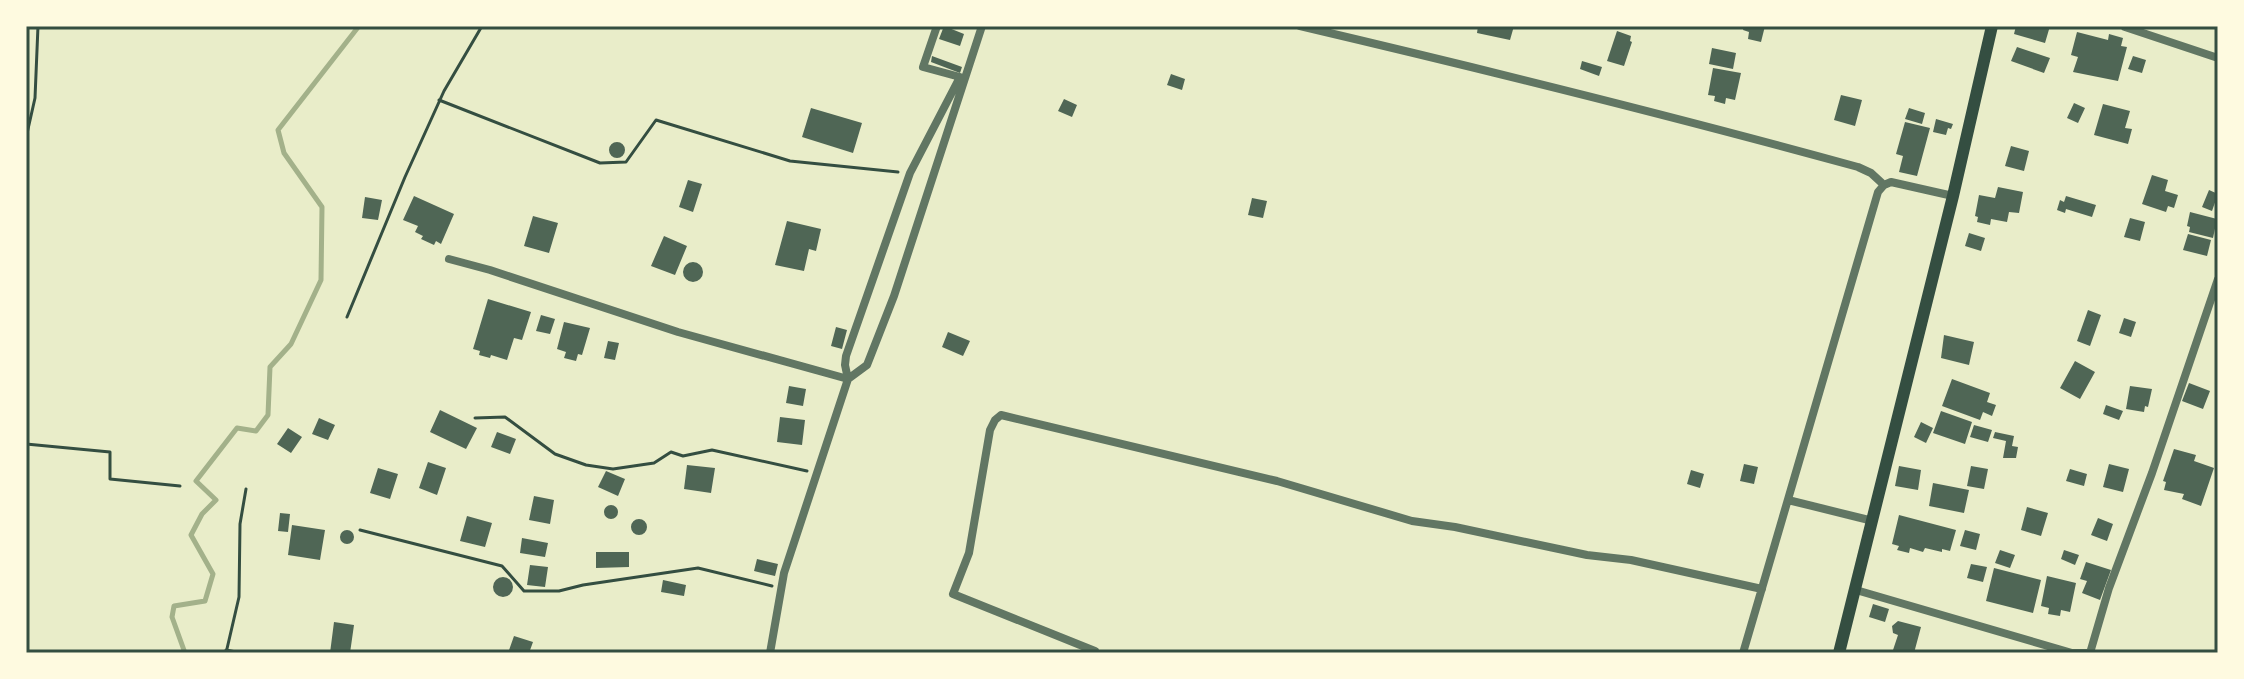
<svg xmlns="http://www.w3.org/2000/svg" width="2244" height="679" viewBox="0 0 2244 679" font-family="'IBM Plex Sans',sans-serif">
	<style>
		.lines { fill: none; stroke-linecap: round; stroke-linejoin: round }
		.stream { stroke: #a3b18a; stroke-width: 5 }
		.building { fill: #4f6655 }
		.path { stroke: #344e41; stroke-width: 3 }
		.minor { stroke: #617663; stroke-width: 8 }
		.primary { stroke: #344e41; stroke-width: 12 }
		.neatline { fill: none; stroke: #344e41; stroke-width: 3 }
	</style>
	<rect width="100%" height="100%" fill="#e9edc9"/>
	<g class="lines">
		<!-- stream -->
		<path class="stream" d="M 185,653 L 172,617 L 174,606 L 205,601 L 213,574 L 191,535 L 202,514 L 216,500 L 196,481 L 237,428 L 256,431 L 268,415 L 270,367 L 291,344 L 321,280 L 322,207 L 284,153 L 278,130 L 359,26"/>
	</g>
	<!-- building -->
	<path class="building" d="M 944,26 L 964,34 L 960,46 L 939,39 Z
		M 1478,26 L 1514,26 L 1510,40 L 1477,33 Z
		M 1744,26 L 1765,26 L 1761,42 L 1748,39 L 1749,32 L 1743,30 Z
		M 2016,26 L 2050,26 L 2045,43 L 2014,34 Z
		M 1617,31 L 1631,36 L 1630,41 L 1632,42 L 1624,66 L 1607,61 Z
		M 2077,32 L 2108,40 L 2109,34 L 2123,38 L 2121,46 L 2127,47 L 2118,81 L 2073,72 L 2078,57 L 2071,55 Z
		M 2017,47 L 2050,58 L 2044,73 L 2011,61 Z
		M 1712,48 L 1736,53 L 1733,69 L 1709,64 Z
		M 932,56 L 962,67 L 960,73 L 931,62 Z
		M 2133,56 L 2146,60 L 2142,73 L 2128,69 Z
		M 1582,61 L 1602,67 L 1599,76 L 1580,69 Z
		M 1713,68 L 1741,73 L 1735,100 L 1726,98 L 1725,104 L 1714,101 L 1715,96 L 1708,95 Z
		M 1171,74 L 1185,79 L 1182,90 L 1167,85 Z
		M 1841,95 L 1862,100 L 1855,126 L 1834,120 Z
		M 1064,99 L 1077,105 L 1072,117 L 1058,111 Z
		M 2074,103 L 2085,108 L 2078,123 L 2067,118 Z
		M 2103,104 L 2130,111 L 2125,128 L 2132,129 L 2128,144 L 2094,135 Z
		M 811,108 L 862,123 L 853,153 L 802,137 Z
		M 1909,108 L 1925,113 L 1922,124 L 1905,119 Z
		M 1936,119 L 1953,124 L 1951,129 L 1948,128 L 1946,135 L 1933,132 Z
		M 1905,122 L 1930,128 L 1917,176 L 1899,172 L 1903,156 L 1896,154 Z
		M609 150a8 8 0 1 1 16 0a8 8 0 1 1-16 0Z
		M 2011,146 L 2029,151 L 2024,171 L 2005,166 Z
		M 2152,175 L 2168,180 L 2165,191 L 2178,195 L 2174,208 L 2168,206 L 2166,212 L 2142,204 Z
		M 688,180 L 702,184 L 693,212 L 679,207 Z
		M 1998,187 L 2023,192 L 2019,213 L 2009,212 L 2007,222 L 1991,219 L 1990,225 L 1977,222 L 1978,217 L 1975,216 L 1979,195 L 1995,198 Z
		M 2209,190 L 2218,194 L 2212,211 L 2202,207 Z
		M 414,196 L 454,214 L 441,244 L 436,241 L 434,245 L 421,239 L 423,236 L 415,232 L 418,226 L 403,220 Z
		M 2066,196 L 2096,205 L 2092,217 L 2066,209 L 2065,213 L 2057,210 L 2060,200 L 2064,202 Z
		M 365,197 L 382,200 L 378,220 L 362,218 Z
		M 1252,198 L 1267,201 L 1263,218 L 1248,215 Z
		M 2190,212 L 2217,219 L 2213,238 L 2189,232 L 2190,227 L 2187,226 Z
		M 533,216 L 558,223 L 549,253 L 524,246 Z
		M 2130,218 L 2145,222 L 2140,241 L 2124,237 Z
		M 787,221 L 821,229 L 816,251 L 809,249 L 804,271 L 775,265 Z
		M 1969,233 L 1985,238 L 1981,251 L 1965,246 Z
		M 2188,234 L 2211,240 L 2207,256 L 2183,250 Z
		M 664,236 L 687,246 L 675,275 L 651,266 Z
		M683 272a10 10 0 1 1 20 0a10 10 0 1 1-20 0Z
		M 488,299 L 531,312 L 522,340 L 514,338 L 507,360 L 491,355 L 490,358 L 479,355 L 480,351 L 473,349 Z
		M 2088,310 L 2101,315 L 2090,346 L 2077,341 Z
		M 541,315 L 555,319 L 550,334 L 536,331 Z
		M 2124,318 L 2136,322 L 2131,337 L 2119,333 Z
		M 564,322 L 590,328 L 582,355 L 578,354 L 576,361 L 564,358 L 566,352 L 557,349 Z
		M 836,327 L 847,330 L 842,349 L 831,346 Z
		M 948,332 L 970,341 L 963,356 L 942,347 Z
		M 1944,335 L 1974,342 L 1969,365 L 1941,358 Z
		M 608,341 L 619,343 L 615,360 L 604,358 Z
		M 2075,361 L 2095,372 L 2080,399 L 2060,388 Z
		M 1952,379 L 1990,393 L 1987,402 L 1996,405 L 1992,416 L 1983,412 L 1980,420 L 1942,406 Z
		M 2189,383 L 2210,391 L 2203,409 L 2182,401 Z
		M 789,386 L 806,389 L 803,406 L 786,403 Z
		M 2130,386 L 2152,389 L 2148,407 L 2145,406 L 2144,412 L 2126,409 Z
		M 2106,405 L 2123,411 L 2119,420 L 2103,414 Z
		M 440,410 L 477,428 L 466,449 L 430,432 Z
		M 1941,411 L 1972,422 L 1965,444 L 1933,433 Z
		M 780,417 L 805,420 L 802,445 L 777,442 Z
		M 319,418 L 335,425 L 328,440 L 312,434 Z
		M 1921,422 L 1933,428 L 1926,443 L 1914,437 Z
		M 1974,425 L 1992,430 L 1988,442 L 1970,437 Z
		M 288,428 L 302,437 L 291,453 L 277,444 Z
		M 497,432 L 516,439 L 510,454 L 491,447 Z
		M 1995,432 L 2014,436 L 2012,446 L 2018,447 L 2016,458 L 2003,458 L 2006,441 L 1993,438 Z
		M 2174,449 L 2196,455 L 2194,461 L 2214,468 L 2201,506 L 2182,499 L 2184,494 L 2164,490 L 2166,482 L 2163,481 Z
		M 428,462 L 446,468 L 437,495 L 419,488 Z
		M 1744,464 L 1758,467 L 1754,484 L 1740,481 Z
		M 2109,464 L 2129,469 L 2123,492 L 2103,487 Z
		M 687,465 L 715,468 L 711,493 L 684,489 Z
		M 1899,466 L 1921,470 L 1918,490 L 1895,486 Z
		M 1971,466 L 1988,469 L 1984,489 L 1967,486 Z
		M 378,468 L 398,474 L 390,499 L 370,493 Z
		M 2070,469 L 2087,474 L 2084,486 L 2066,481 Z
		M 1691,470 L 1704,474 L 1700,488 L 1687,484 Z
		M 606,471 L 625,479 L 618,496 L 598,487 Z
		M 1933,483 L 1969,490 L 1964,513 L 1929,506 Z
		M 534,496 L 554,500 L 550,524 L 529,520 Z
		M604 512a7 7 0 1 1 14 0a7 7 0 1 1-14 0Z
		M 2027,507 L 2048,513 L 2041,536 L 2021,530 Z
		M 280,513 L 290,514 L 288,532 L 278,531 Z
		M 1899,515 L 1956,530 L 1950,551 L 1942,549 L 1942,552 L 1925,548 L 1923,552 L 1910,548 L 1909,553 L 1897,550 L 1899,546 L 1892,544 Z
		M 467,516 L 492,523 L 485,547 L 460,541 Z
		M 2098,518 L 2113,524 L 2107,541 L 2091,535 Z
		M631 527a8 8 0 1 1 16 0a8 8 0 1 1-16 0Z
		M 292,525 L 325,530 L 320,560 L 288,555 Z
		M340 537a7 7 0 1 1 14 0a7 7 0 1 1-14 0Z
		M 1965,530 L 1980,534 L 1976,550 L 1960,546 Z
		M 522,538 L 548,543 L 545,557 L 520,553 Z
		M 2000,550 L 2015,555 L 2010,568 L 1995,563 Z
		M 2064,550 L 2079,555 L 2075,565 L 2061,559 Z
		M 596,552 L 629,552 L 629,567 L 596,568 Z
		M 757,559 L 778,564 L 775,576 L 754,571 Z
		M 2086,562 L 2111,570 L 2100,600 L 2082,593 L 2087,581 L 2080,579 Z
		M 1971,564 L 1987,567 L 1983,582 L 1967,578 Z
		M 530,565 L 548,567 L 545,587 L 527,585 Z
		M 1994,568 L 2041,580 L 2033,613 L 1986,601 Z
		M 2047,576 L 2076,583 L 2070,612 L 2061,610 L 2060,616 L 2048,614 L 2049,608 L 2041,606 Z
		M493 587a10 10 0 1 1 20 0a10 10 0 1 1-20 0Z
		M 663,580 L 686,585 L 684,596 L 661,592 Z
		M 1873,604 L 1889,609 L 1885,622 L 1869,617 Z
		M 1898,621 L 1921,627 L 1914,653 L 1892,653 L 1898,635 L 1893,633 L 1892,626 Z
		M 334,622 L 354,625 L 350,653 L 330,653 Z
		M 514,636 L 533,642 L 529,653 L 508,653 Z"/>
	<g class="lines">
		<!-- path -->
		<path class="path" d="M 439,100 L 600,163 L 626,162 L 656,120 L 790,161 L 898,172
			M 26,138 L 35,98 L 38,26
			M 347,317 L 405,177 L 444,91 L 482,26
			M 475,418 L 505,417 L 555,454 L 586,465 L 613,469 L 654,463 L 671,452 L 683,456 L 712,450 L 807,471
			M 26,444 L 110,452 L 110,479 L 180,486
			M 360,530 L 502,566 L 524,591 L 559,591 L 583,585 L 698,568 L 772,586
			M 226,650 L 241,653
			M 226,653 L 239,597 L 240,524 L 246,489"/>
		<!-- minor -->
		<path class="minor" d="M 1300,26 C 1487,70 1673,116 1858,167 L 1871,173 L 1884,185
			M 2125,27 L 2218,58
			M 449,259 L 490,270 L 678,332 L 848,379 L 845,365 L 846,356 L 910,173 L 960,77 L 923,67 L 937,26
			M 1788,500 L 1873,521
			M 1856,590 L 2072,653 L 2091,653
			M 1095,651 L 953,594 L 969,553 L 990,430 L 995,420 L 1001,415 L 1277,481 L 1412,521 L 1455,527 L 1587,555 L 1631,560 L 1762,589
			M 770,653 L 784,573 L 848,379 L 867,365 L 894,296 L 982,26
			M 1743,653 L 1878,192 L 1884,185 L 1891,182 L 1953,196
			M 2090,653 L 2109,588 L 2152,473 L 2218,279"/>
		<!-- primary -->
		<path class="primary" d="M 1839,653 L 1953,196 L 1992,26"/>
	</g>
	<!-- border -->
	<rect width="2244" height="679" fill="none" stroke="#fefae0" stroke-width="56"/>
	<rect x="28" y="28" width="2188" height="623" class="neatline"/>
</svg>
